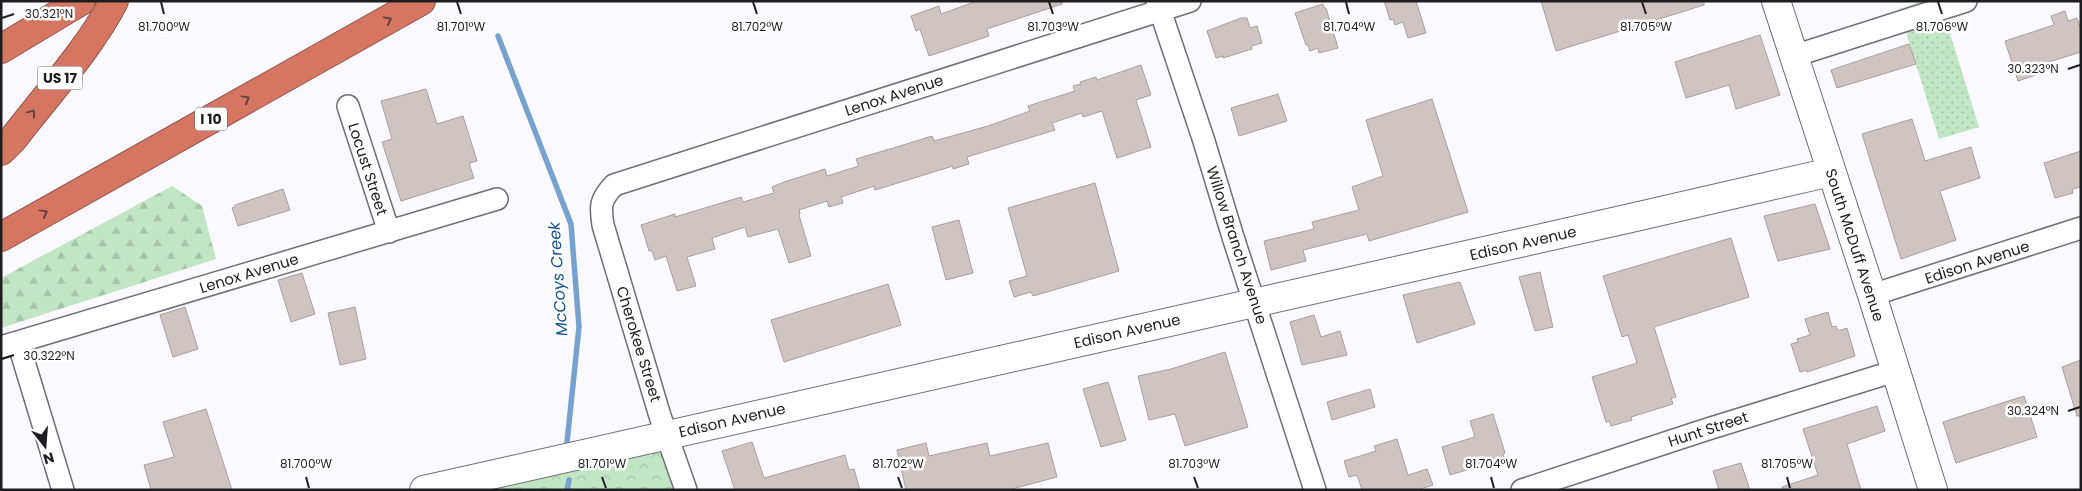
<svg xmlns="http://www.w3.org/2000/svg" width="2082" height="491" viewBox="0 0 2082 491" font-family="Poppins,sans-serif">
	<style>
		.grass { fill: url(#grass-dots) }
		.forest { fill: url(#forest-firs) }
		.park { fill: url(#park-crowns) }
		.lines { fill: none; stroke-linecap: round; stroke-linejoin: round }
		.stream { stroke: #77a2d0; stroke-width: 5.5 }
		.building { fill: #cec5c2; stroke: #a79f9c }
		.minor-casing { stroke: #6e6e75; stroke-width: 24 }
		.secondary-casing { stroke: #6e6e75; stroke-width: 30 }
		.motorway-casing { stroke: #94574b; stroke-width: 30 }
		.minor { stroke: #fff; stroke-width: 21 }
		.secondary { stroke: #fff; stroke-width: 28 }
		.motorway { stroke: #d47662; stroke-width: 28 }
		.oneway { stroke: #67413b }
		.ticks { fill: none; stroke: #1e1e21; stroke-width: 2 }
		.labels { text-anchor: middle; dominant-baseline: central; stroke-width: 5; stroke-linejoin: round; paint-order: stroke }
		.shield { fill: #fff; stroke: #626264; stroke-width: 1 }
		.shield-label { font-size: 14px; font-weight: bold; fill: #1e1e21 }
		.street-label { font-size: 15px; fill: #1e1e21; stroke: #fff }
		.water-label { font-size: 16px; font-style: italic; fill: #14548c; stroke: #fff }
		.ticks-label { font-size: 12px; text-anchor: middle; fill: #1e1e21; stroke: #fff; stroke-width: 5; stroke-linejoin: round; paint-order: stroke }
	</style>
	<defs>
		<pattern id="grass-dots" width="8" height="8" patternUnits="userSpaceOnUse" patternTransform="scale(1.25)"><rect width="8" height="8" fill="#c2e5c4"/><path d="M2 2h.1M6 6h.1" fill="none" stroke="#a6c4a8" stroke-width="1.8" stroke-linecap="round"/></pattern>
		<pattern id="forest-firs" width="22" height="20" patternUnits="userSpaceOnUse" patternTransform="scale(1.25)"><rect width="22" height="20" fill="#c2e5c4"/><path d="M5 1l3.5 6h-7zM16 11l3.5 6h-7z" fill="#a6c4a8"/></pattern>
		<pattern id="park-crowns" width="20" height="18" patternUnits="userSpaceOnUse" patternTransform="scale(1.25)"><rect width="20" height="18" fill="#c2e5c4"/><path d="M2 6a3 3 0 1 1 6 0M12 15a3 3 0 1 1 6 0" fill="none" stroke="#a6c4a8"/></pattern>
	</defs>
	<rect width="100%" height="100%" fill="#f9f9ff"/>
	<!-- grass -->
	<path class="grass" d="M 1923,1 L 1940,1 L 1979,127 L 1939,139 L 1899,9 Z"/>
	<!-- forest -->
	<path class="forest" d="M 172,186 L 202,206 L 216,259 L 1,328 L 1,278 Z"/>
	<!-- park -->
	<path class="park" d="M 665,448 L 679,490 L 481,490 Z"/>
	<g class="lines">
		<!-- stream -->
		<path class="stream" d="M 498,36 L 571,224 L 579,327 L 567,442
			M 567,490 L 569,480"/>
	</g>
	<!-- building -->
	<path class="building" d="M 977,1 L 1062,1 L 1062,4 L 987,29 L 989,36 L 929,56 L 920,29 L 916,31 L 911,16 L 939,6 L 941,14 Z
		M 1384,1 L 1416,1 L 1426,33 L 1408,38 L 1403,22 L 1395,25 L 1393,19 L 1390,20 Z
		M 1541,1 L 1704,1 L 1704,5 L 1556,51 Z
		M 1323,4 L 1324,8 L 1326,8 L 1338,48 L 1319,53 L 1318,48 L 1310,51 L 1308,45 L 1306,45 L 1295,13 Z
		M 2065,11 L 2068,21 L 2077,18 L 2081,30 L 2081,52 L 2036,66 L 2039,74 L 2018,81 L 2005,41 L 2054,25 L 2051,16 Z
		M 1241,18 L 1247,18 L 1250,28 L 1257,26 L 1262,43 L 1251,46 L 1252,49 L 1223,58 L 1223,56 L 1216,58 L 1207,31 Z
		M 1760,35 L 1780,95 L 1736,109 L 1729,85 L 1686,98 L 1675,62 Z
		M 1909,44 L 1916,64 L 1837,88 L 1831,70 Z
		M 1141,65 L 1151,95 L 1136,100 L 1151,147 L 1117,158 L 1102,111 L 1083,117 L 1082,113 L 1052,123 L 1055,130 L 967,157 L 969,164 L 953,169 L 953,166 L 875,190 L 874,186 L 841,197 L 843,203 L 829,207 L 827,201 L 799,210 L 800,214 L 799,215 L 811,256 L 789,263 L 778,229 L 748,237 L 745,227 L 712,238 L 715,249 L 687,257 L 696,286 L 677,291 L 666,256 L 655,260 L 652,251 L 649,251 L 641,225 L 675,214 L 675,217 L 741,197 L 743,202 L 774,193 L 772,187 L 784,182 L 825,169 L 827,176 L 859,166 L 856,159 L 900,146 L 932,136 L 934,141 L 988,126 L 1030,111 L 1028,106 L 1075,91 L 1073,86 L 1081,84 L 1080,82 L 1096,77 L 1097,80 Z
		M 426,89 L 437,124 L 463,116 L 477,161 L 469,163 L 474,178 L 401,201 L 382,142 L 392,139 L 381,101 Z
		M 1278,94 L 1287,121 L 1239,136 L 1231,108 Z
		M 1432,99 L 1468,212 L 1369,241 L 1367,234 L 1303,250 L 1306,261 L 1271,270 L 1264,241 L 1314,229 L 1312,222 L 1359,210 L 1352,187 L 1383,176 L 1366,120 Z
		M 1912,119 L 1925,161 L 1971,147 L 1980,178 L 1940,191 L 1956,240 L 1901,259 L 1862,134 Z
		M 2081,151 L 2081,187 L 2072,189 L 2073,193 L 2055,198 L 2044,163 Z
		M 1095,183 L 1119,271 L 1033,296 L 1031,292 L 1014,297 L 1009,281 L 1027,276 L 1008,208 Z
		M 283,189 L 290,210 L 238,226 L 232,208 L 235,207 L 235,205 Z
		M 1815,204 L 1830,249 L 1778,261 L 1764,216 Z
		M 959,220 L 973,273 L 946,280 L 932,227 Z
		M 1731,238 L 1749,297 L 1654,327 L 1676,397 L 1671,398 L 1673,404 L 1631,417 L 1632,420 L 1611,426 L 1609,421 L 1606,422 L 1592,377 L 1637,363 L 1628,335 L 1622,337 L 1603,276 Z
		M 1540,272 L 1553,327 L 1535,331 L 1519,277 Z
		M 302,273 L 315,314 L 291,322 L 278,280 Z
		M 1460,282 L 1475,324 L 1417,343 L 1403,295 Z
		M 888,284 L 901,325 L 784,362 L 771,320 Z
		M 185,307 L 198,349 L 173,357 L 160,315 Z
		M 355,307 L 366,359 L 340,365 L 328,313 Z
		M 1828,312 L 1832,327 L 1836,326 L 1838,331 L 1847,328 L 1855,356 L 1807,372 L 1807,370 L 1800,372 L 1791,344 L 1798,342 L 1797,339 L 1810,335 L 1805,319 Z
		M 1314,315 L 1321,337 L 1340,331 L 1347,355 L 1302,365 L 1290,322 Z
		M 1225,352 L 1248,427 L 1185,446 L 1175,414 L 1149,420 L 1138,376 L 1171,369 Z
		M 2081,360 L 2081,416 L 2077,416 L 2062,367 Z
		M 1108,382 L 1126,440 L 1101,447 L 1083,389 Z
		M 1370,389 L 1375,407 L 1332,420 L 1327,402 Z
		M 2024,396 L 2037,437 L 1956,463 L 1943,422 Z
		M 1877,406 L 1885,431 L 1847,444 L 1861,490 L 1783,490 L 1782,487 L 1818,475 L 1803,429 Z
		M 206,409 L 232,490 L 151,490 L 144,465 L 174,457 L 163,422 Z
		M 1493,414 L 1505,453 L 1503,454 L 1504,459 L 1450,475 L 1442,447 L 1475,437 L 1470,421 Z
		M 1397,439 L 1408,475 L 1427,469 L 1433,485 L 1417,490 L 1362,490 L 1357,475 L 1349,477 L 1344,461 L 1376,451 L 1374,446 Z
		M 752,442 L 764,478 L 845,455 L 849,470 L 854,469 L 860,490 L 735,490 L 722,451 Z
		M 926,443 L 929,456 L 987,443 L 990,456 L 1048,443 L 1057,477 L 1008,490 L 906,490 L 897,450 Z
		M 1741,463 L 1750,490 L 1719,490 L 1713,471 Z"/>
	<g class="lines">
		<defs>
			<path id="minor" d="M 1157,1 L 1203,138 L 1233,237 L 1315,490
				M 1794,56 L 1966,1
				M 348,106 L 389,232
				M 1872,295 L 2081,228
				M 18,342 L 63,490
				M 1,347 L 497,199
				M 686,490 L 660,416 L 603,225 C 600,206 600,200 614,185 L 1190,1
				M 1522,490 L 1708,429 L 1895,371"/>
			<path id="secondary" d="M 1776,1 L 1872,295 L 1933,490
				M 424,490 L 1644,215 L 1831,172"/>
			<path id="motorway" d="M 1,49 L 81,1
				M 1,151 L 13,139 C 45,97 90,48 114,1
				M 1,237 L 421,1"/>
		</defs>
		<!-- minor casing -->
		<use href="#minor" class="minor-casing"/>
		<!-- secondary casing -->
		<use href="#secondary" class="secondary-casing"/>
		<!-- motorway casing -->
		<use href="#motorway" class="motorway-casing"/>
		<!-- minor -->
		<use href="#minor" class="minor"/>
		<!-- secondary -->
		<use href="#secondary" class="secondary"/>
		<!-- motorway -->
		<use href="#motorway" class="motorway"/>
	</g>
	<!-- one-way arrows -->
	<defs><path id="oneway-chevron" d="M-2-3.5L2.5 0L-2 3.5" fill="none" stroke-width="1.6" stroke-linecap="round" stroke-linejoin="round" transform="scale(1.25)"/></defs>
	<g class="oneway">
		<use href="#oneway-chevron" transform="translate(388 20) rotate(-29)"/>
		<use href="#oneway-chevron" transform="translate(246 99) rotate(-29)"/>
		<use href="#oneway-chevron" transform="translate(32 113) rotate(-53)"/>
		<use href="#oneway-chevron" transform="translate(44 213) rotate(-29)"/>
	</g>
	<!-- ticks -->
	<path class="ticks" d="M 161,2 L 164,14M 457,2 L 461,14M 753,2 L 757,14M 1049,2 L 1053,14M 1346,2 L 1349,14M 1642,2 L 1646,14M 1938,2 L 1942,14M 2,18 L 14,14M 2068,69 L 2080,65M 2,359 L 14,355M 2068,411 L 2080,407M 306,477 L 309,488M 602,477 L 606,488M 898,477 L 902,488M 1194,477 L 1198,488M 1491,477 L 1494,488M 1787,477 L 1790,488"/>
	<g class="labels">
		<!-- shield labels -->
		<g class="shield">
			<rect x="37.5" y="66.5" width="45" height="23" rx="4"/>
			<rect x="195" y="107.5" width="32" height="23" rx="4"/>
		</g>
		<g class="shield-label">
			<text x="60" y="78">US 17</text>
			<text x="211" y="119">I 10</text>
		</g>
		<!-- street labels -->
		<g class="street-label">
			<text transform="translate(894 95) rotate(-18)">Lenox Avenue</text>
			<text transform="translate(368 169) rotate(72)">Locust Street</text>
			<text transform="translate(1523 243) rotate(-13)">Edison Avenue</text>
			<text transform="translate(1237 245) rotate(72)">Willow Branch Avenue</text>
			<text transform="translate(1855 245) rotate(72)">South McDuff Avenue</text>
			<text transform="translate(1977 262) rotate(-18)">Edison Avenue</text>
			<text transform="translate(249 273) rotate(-17)">Lenox Avenue</text>
			<text transform="translate(1127 331) rotate(-13)">Edison Avenue</text>
			<text transform="translate(639 344) rotate(73)">Cherokee Street</text>
			<text transform="translate(732 420) rotate(-13)">Edison Avenue</text>
			<text transform="translate(1708 429) rotate(-18)">Hunt Street</text>
		</g>
		<!-- water labels -->
		<g class="water-label">
			<text transform="translate(558 279) rotate(-94)">McCoys Creek</text>
		</g>
	</g>
	<g class="ticks-label">
		<text x="49" y="18">30.321°N</text>
		<text x="164" y="31">81.700°W</text>
		<text x="461" y="31">81.701°W</text>
		<text x="757" y="31">81.702°W</text>
		<text x="1053" y="31">81.703°W</text>
		<text x="1349" y="31">81.704°W</text>
		<text x="1646" y="31">81.705°W</text>
		<text x="1942" y="31">81.706°W</text>
		<text x="2033" y="73">30.323°N</text>
		<text x="49" y="360">30.322°N</text>
		<text x="2033" y="415">30.324°N</text>
		<text x="306" y="468">81.700°W</text>
		<text x="602" y="468">81.701°W</text>
		<text x="898" y="468">81.702°W</text>
		<text x="1194" y="468">81.703°W</text>
		<text x="1491" y="468">81.704°W</text>
		<text x="1787" y="468">81.705°W</text>
	</g>
	<!-- border -->
	<rect width="2082" height="491" fill="none" stroke="#1e1e21" stroke-width="5"/>
	<!-- north arrow -->
	<g transform="translate(45 446) rotate(163)" stroke="#ffffff" stroke-width="4" paint-order="stroke">
	<path d="M0-4L9 19L0 12L-9 19Z" fill="#1e1e21"/>
	<text y="-8" font-size="14" font-weight="bold" text-anchor="middle" fill="#1e1e21">N</text>
	</g>
</svg>
